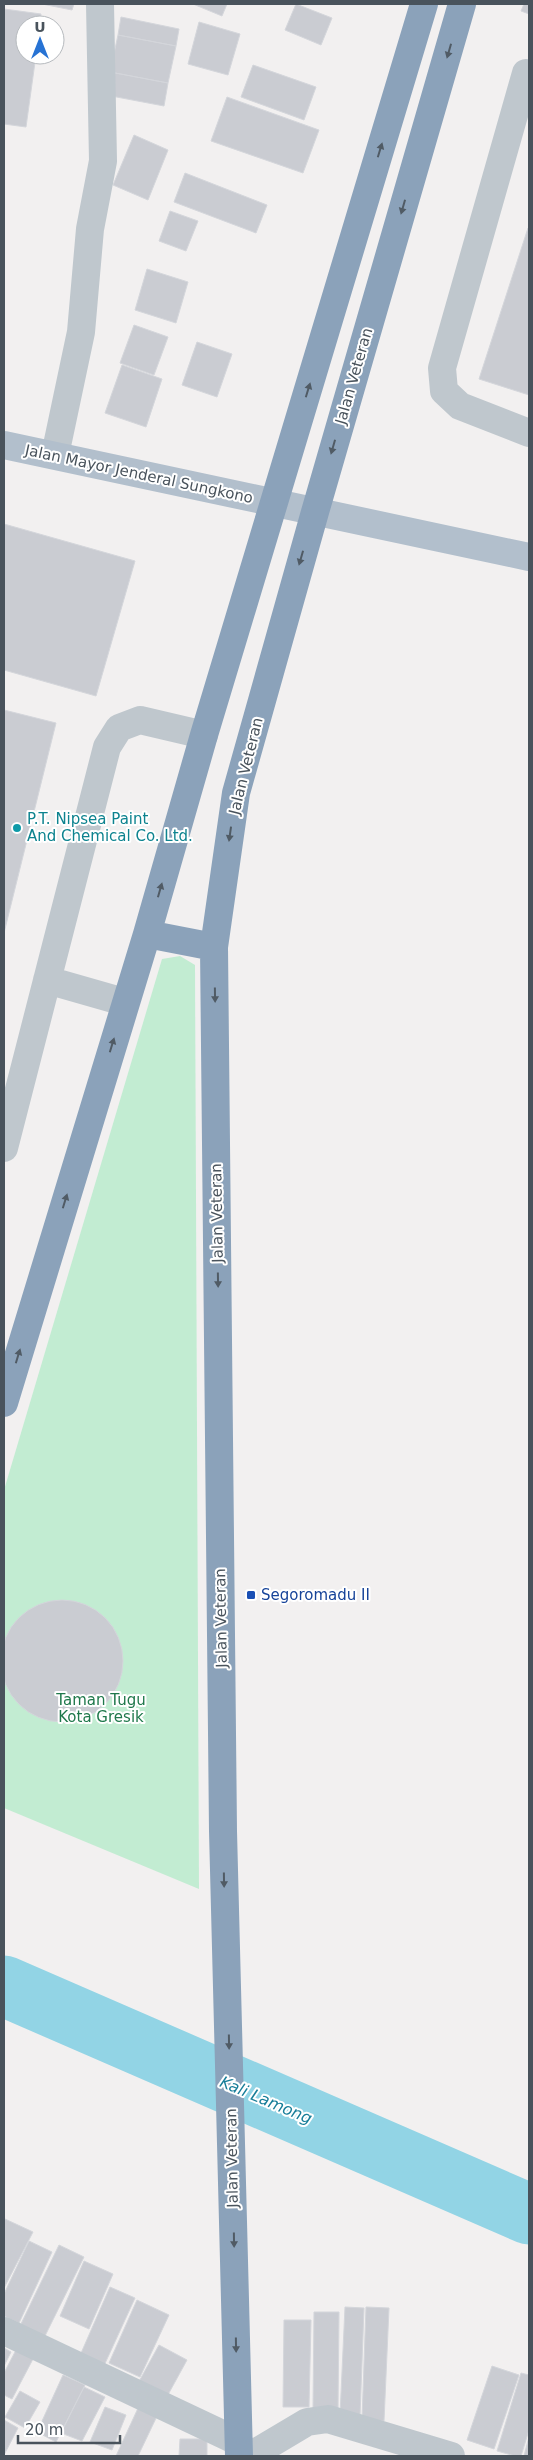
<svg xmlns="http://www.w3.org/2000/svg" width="533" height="2460" viewBox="0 0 533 2460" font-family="'DejaVu Sans',sans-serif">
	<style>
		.green { fill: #c2ecd2 }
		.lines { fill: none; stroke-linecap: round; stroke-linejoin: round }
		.river { stroke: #92d4e5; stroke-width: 61 }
		.building { fill: #caccd2; stroke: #d4d6db }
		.minor { stroke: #bfc7cd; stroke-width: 28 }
		.major { stroke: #b2bfcc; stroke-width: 28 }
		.highway { stroke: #8ba2ba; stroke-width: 28 }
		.oneway { fill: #505b65 }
		.culture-dot { fill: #0f9aa8; stroke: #fff; stroke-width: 2 }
		.transit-dot { fill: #1a4fb4; stroke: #fff; stroke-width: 2 }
		.labels { text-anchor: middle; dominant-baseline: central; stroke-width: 4; stroke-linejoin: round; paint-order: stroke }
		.street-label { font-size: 15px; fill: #49535c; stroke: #fff }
		.culture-label { font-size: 15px; fill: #0d838f; stroke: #fff; text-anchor: start }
		.transit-label { font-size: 15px; fill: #164399; stroke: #fff; text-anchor: start }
		.park-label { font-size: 15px; fill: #1f784b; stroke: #fff }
		.water-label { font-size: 16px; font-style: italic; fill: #187e99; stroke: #fff }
	</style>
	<rect width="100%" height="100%" fill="#f2f0f0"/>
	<!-- green -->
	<path class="green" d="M 180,956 L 195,965 L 199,1889 L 4,1808 L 4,1490 L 162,959 Z"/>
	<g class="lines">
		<!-- river -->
		<path class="river" d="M 4,1986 L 529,2214"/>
	</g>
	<!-- building -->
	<path class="building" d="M 42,4 L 74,4 L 72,10 Z
		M 193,4 L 227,4 L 222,16 Z
		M 296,4 L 332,18 L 321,45 L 285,30 Z
		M 524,4 L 529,4 L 529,14 L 521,11 Z
		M 4,9 L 41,14 L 40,25 L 25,25 L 25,55 L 36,55 L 26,127 L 4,124 Z
		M 121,17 L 179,29 L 176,46 L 118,35 Z
		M 199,22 L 240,34 L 228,75 L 188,64 Z
		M 118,35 L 176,46 L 168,83 L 110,72 Z
		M 253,65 L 316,87 L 304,120 L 241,97 Z
		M 110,72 L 168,83 L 164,106 L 106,95 Z
		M 227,97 L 319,130 L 303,173 L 211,141 Z
		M 134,135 L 168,150 L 148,200 L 113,185 Z
		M 185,173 L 267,205 L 256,233 L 174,202 Z
		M 170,211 L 198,221 L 186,251 L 159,241 Z
		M 528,228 L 529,228 L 529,395 L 479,379 Z
		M 147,269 L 188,282 L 176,323 L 135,310 Z
		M 134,325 L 168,337 L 154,375 L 120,363 Z
		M 197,342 L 232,354 L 217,397 L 182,385 Z
		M 122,365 L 162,379 L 146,427 L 105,413 Z
		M 4,524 L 135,561 L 96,696 L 4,670 Z
		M 4,710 L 56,723 L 4,933 Z
		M1 1661a61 61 0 1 1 122 0a61 61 0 1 1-122 0Z
		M 5,2219 L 33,2232 L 4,2288 L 4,2222 Z
		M 29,2241 L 52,2252 L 19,2323 L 4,2316 L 4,2294 Z
		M 59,2245 L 84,2257 L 43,2340 L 19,2328 Z
		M 84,2261 L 113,2274 L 89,2329 L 60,2316 Z
		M 110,2287 L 135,2298 L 102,2370 L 78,2360 Z
		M 137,2300 L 169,2315 L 140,2377 L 109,2363 Z
		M 345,2307 L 364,2308 L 360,2416 L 340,2415 Z
		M 366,2307 L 389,2308 L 384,2421 L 362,2420 Z
		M 314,2312 L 339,2312 L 338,2410 L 313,2409 Z
		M 284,2320 L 311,2320 L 309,2407 L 283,2407 Z
		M 159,2345 L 187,2360 L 164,2402 L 136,2387 Z
		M 4,2348 L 11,2352 L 4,2366 Z
		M 16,2350 L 33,2359 L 12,2399 L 4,2395 L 4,2373 Z
		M 492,2366 L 519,2375 L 494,2449 L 467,2440 Z
		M 521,2373 L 529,2375 L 529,2430 L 521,2456 L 515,2456 L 497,2451 Z
		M 63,2375 L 85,2385 L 56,2442 L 37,2432 Z
		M 84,2387 L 105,2397 L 82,2441 L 61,2433 Z
		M 20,2391 L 40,2402 L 25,2428 L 5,2417 Z
		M 139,2406 L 158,2414 L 138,2456 L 116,2456 Z
		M 105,2407 L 126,2415 L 112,2450 L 90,2442 Z
		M 4,2420 L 18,2428 L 4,2455 Z
		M 529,2437 L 529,2456 L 524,2456 Z
		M 180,2439 L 207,2439 L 207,2456 L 179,2456 Z"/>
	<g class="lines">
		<!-- minor -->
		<path class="minor" d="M 526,73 L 442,368 L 444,391 L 460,406 L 529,433
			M 55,455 L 81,332 L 90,229 L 103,161 L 100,4
			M 47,980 L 124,1002
			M 4,1148 L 107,747 L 119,728 L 140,720 L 204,735
			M 4,2331 L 239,2442
			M 250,2456 L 307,2422 L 328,2419 L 451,2456"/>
		<!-- major -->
		<path class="major" d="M 4,445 L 529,557"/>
		<!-- highway -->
		<path class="highway" d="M 147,934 L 214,947
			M 4,1403 L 147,934 L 204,735 L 424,4
			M 239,2456 L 223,1831 L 214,947 L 236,793 L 315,512 L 462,4"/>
	</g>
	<!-- one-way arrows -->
	<defs><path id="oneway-solid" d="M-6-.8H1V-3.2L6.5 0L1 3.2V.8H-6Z" transform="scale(1.25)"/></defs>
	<g class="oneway">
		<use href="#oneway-solid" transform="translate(449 51) rotate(106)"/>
		<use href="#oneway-solid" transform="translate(380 150) rotate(-73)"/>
		<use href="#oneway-solid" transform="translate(403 207) rotate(106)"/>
		<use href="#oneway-solid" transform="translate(308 390) rotate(-73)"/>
		<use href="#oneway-solid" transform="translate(333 447) rotate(106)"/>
		<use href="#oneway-solid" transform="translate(301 558) rotate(106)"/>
		<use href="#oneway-solid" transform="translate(230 834) rotate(98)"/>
		<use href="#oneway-solid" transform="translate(160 890) rotate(-74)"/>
		<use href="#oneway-solid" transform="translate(215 995) rotate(89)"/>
		<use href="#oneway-solid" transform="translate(112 1045) rotate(-73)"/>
		<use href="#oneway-solid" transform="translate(65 1201) rotate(-73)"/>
		<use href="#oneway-solid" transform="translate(218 1280) rotate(89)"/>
		<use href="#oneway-solid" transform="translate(18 1356) rotate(-73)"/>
		<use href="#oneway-solid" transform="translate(224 1880) rotate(89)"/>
		<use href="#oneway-solid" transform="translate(229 2042) rotate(89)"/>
		<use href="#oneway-solid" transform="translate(234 2240) rotate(89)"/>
		<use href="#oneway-solid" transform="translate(236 2345) rotate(89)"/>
	</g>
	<!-- markers -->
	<circle class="culture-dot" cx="17" cy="828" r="5"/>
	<rect class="transit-dot" x="246" y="1590" width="10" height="10" rx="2.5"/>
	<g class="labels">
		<!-- street labels -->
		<g class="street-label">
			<text transform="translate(354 376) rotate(-74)">Jalan Veteran</text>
			<text transform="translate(139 474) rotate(12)">Jalan Mayor Jenderal Sungkono</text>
			<text transform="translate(246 766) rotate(-76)">Jalan Veteran</text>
			<text transform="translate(217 1213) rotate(-91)">Jalan Veteran</text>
			<text transform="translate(221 1618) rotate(-91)">Jalan Veteran</text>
			<text transform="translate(232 2158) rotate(-91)">Jalan Veteran</text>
		</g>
		<!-- culture labels -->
		<g class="culture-label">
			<text x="27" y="819">P.T. Nipsea Paint<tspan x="27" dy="17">And Chemical Co. Ltd.</tspan></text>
		</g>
		<!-- transit labels -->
		<g class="transit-label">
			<text x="261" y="1595">Segoromadu II</text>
		</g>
		<!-- park labels -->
		<g class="park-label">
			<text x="101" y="1700">Taman Tugu<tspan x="101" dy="17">Kota Gresik</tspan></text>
		</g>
		<!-- water labels -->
		<g class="water-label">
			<text transform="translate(266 2100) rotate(23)">Kali Lamong</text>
		</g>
	</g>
	<!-- border -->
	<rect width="533" height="2460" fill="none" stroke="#49535c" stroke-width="10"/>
	<!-- north arrow -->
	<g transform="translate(40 40)"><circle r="24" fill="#ffffff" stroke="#b6babe"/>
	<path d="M0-4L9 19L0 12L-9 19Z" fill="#2773d4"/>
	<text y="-8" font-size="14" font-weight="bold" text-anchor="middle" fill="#49535c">U</text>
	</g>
	<!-- scale -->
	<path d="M18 2435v8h102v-8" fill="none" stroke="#49535c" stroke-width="2.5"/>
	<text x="25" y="2435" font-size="15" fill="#49535c" stroke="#ffffff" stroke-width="4" paint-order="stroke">20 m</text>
</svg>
